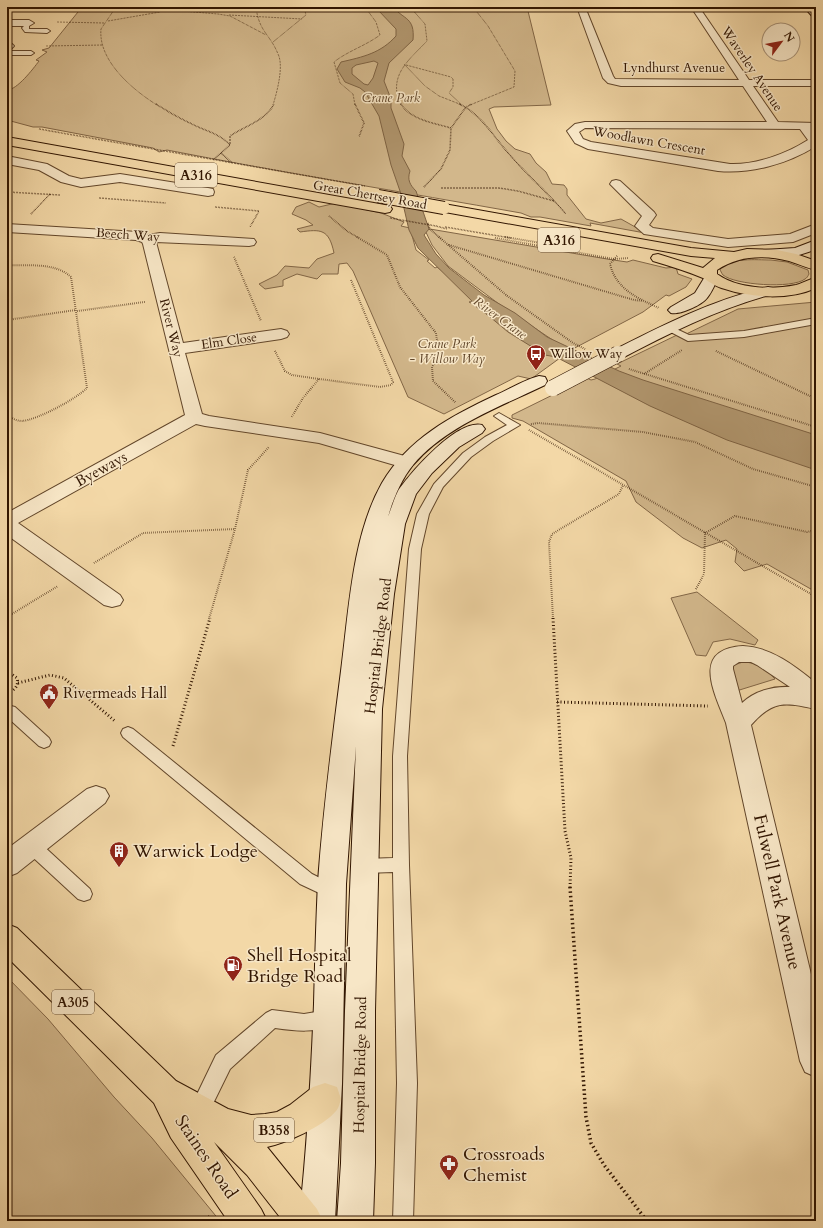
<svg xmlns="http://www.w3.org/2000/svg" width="823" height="1228" viewBox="0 0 823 1228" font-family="Cardo,serif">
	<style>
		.green { fill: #d2b78b; stroke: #826646 }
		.water { fill: #b1966e; stroke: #7e6242; fill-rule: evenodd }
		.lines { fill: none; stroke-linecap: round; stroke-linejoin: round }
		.lane-casing { stroke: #62462a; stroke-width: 2 }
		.street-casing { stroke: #62462a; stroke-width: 2 }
		.secondary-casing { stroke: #311500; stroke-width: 2 }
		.primary-casing { stroke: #311500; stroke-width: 2 }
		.highway-casing { stroke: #311500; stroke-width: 2 }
		.path-far4 { stroke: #311500; stroke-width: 1; stroke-dasharray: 0.5 1; stroke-linecap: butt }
		.path-far3 { stroke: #311500; stroke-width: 1.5; stroke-dasharray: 0.5 1; stroke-linecap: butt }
		.path-far2 { stroke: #311500; stroke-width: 2; stroke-dasharray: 0.5 1.5; stroke-linecap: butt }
		.path-far1 { stroke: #311500; stroke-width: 3; stroke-dasharray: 1 2.5; stroke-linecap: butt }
		.path { stroke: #311500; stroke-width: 3.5; stroke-dasharray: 1.5 3; stroke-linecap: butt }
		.lane { fill: #f7e6c6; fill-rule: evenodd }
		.street { fill: #f7e6c6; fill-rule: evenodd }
		.secondary { fill: #f7e6c6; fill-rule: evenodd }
		.primary { fill: #f3d8a7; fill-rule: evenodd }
		.highway { fill: #f3d8a7; fill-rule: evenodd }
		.secondary-bridge-casing { stroke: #311500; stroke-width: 17; stroke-linecap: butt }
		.highway-bridge-casing { stroke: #311500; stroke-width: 14; stroke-linecap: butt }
		.path-bridge { stroke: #311500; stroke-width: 1.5; stroke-dasharray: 0.5 1; stroke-linecap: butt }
		.secondary-bridge { stroke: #f7e6c6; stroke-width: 16 }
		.highway-bridge { stroke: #f3d8a7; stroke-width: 12 }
		.labels { text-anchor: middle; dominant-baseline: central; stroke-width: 3; stroke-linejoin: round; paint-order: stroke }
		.far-street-label { font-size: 13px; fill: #311500; stroke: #f7e6c6 }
		.far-park-label { font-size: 13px; font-style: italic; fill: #61462a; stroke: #f7e6c6 }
		.far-water-label { font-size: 13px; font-style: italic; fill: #64492c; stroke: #f7e6c6 }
		.far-poi-label { font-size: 13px; fill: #311500; stroke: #f7e6c6; text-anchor: start }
		.shield { fill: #f7e6c6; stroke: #6c543b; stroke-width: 1 }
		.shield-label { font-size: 14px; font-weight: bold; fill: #311500 }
		.street-label { font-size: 15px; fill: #311500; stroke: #f7e6c6 }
		.poi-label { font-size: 15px; fill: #311500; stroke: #f7e6c6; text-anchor: start }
		.near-poi-label { font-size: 18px; fill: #311500; stroke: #f7e6c6; text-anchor: start }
		.near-street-label { font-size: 18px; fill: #311500; stroke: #f7e6c6 }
	</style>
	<rect width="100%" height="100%" fill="#f3d8a7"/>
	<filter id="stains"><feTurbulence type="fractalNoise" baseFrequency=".005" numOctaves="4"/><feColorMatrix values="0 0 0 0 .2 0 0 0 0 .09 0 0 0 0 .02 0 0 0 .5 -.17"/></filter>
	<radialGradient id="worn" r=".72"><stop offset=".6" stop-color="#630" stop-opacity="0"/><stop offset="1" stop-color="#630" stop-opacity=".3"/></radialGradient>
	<!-- green -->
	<path class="green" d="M 82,7 L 527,7 L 551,105 L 494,107 L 489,109 L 497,129 L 506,141 L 515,149 L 530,154 L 536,163 L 546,172 L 552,184 L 564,185 L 567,189 L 567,195 L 586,219 L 601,223 L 621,219 L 637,228 L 646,231 L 692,239 L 689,241 L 590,223 L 591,226 L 540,217 L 531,217 L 521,213 C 403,192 285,173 167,150 L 159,152 L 153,148 L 42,127 L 33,127 L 7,120 L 7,90 C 17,90 33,69 39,61 L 36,60 L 47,52 L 42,50 L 49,48 Z
		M 309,202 L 319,207 L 336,203 L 381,213 L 404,222 L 401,226 L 410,228 L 416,250 L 429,260 L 427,261 L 435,268 L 437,267 L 481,300 L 469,302 L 471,303 L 521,339 L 560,358 L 531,379 L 518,376 L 444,414 L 408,397 L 353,271 L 347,263 L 339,264 L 338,274 L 322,274 L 317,279 L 297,274 L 283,280 L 283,286 L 265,289 L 259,284 L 277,275 L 285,266 L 309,268 L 317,259 L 334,253 C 329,229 321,229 300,232 L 297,229 L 313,225 L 306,220 L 292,214 L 296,207 Z
		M 424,228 L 607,259 L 627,262 L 633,260 L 666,268 L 676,267 L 678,274 L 692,279 L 686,287 L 669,296 L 666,295 L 643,312 L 569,351 L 499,304 L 448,266 L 432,245 Z
		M 771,260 L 787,262 L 808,270 L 809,274 C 808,276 807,278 805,279 C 792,289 735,285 723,275 C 722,274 720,270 720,269 C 731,257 756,260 771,260 Z
		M 816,302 L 816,592 L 767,564 L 744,571 L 735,562 L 737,549 L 726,540 L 702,548 L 683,538 L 636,502 L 626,481 L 523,421 L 512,418 L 512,415 L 587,378 L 591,380 L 595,379 L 621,366 L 617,364 L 677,335 L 680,337 L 738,309 Z
		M 697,592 L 758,640 L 755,645 L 730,639 L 713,642 L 706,656 L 696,655 L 671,598 Z
		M 743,662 C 759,663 764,667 775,679 L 733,692 L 731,666 Z
		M 7,977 L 48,1019 L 114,1097 L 152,1138 L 220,1221 L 7,1221 Z"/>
	<!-- water -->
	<path class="water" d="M 377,7 L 393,7 C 404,20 415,17 413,40 L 389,63 L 384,81 L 391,99 L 391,108 L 404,144 L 402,156 L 410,171 C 407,180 410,185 416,191 L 429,229 L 424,235 L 436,254 L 449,268 L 484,295 L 515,313 L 547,337 L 619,371 L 643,380 L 816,435 L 816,470 L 727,440 L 650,406 L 556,357 L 545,355 L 508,332 L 477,306 L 418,248 L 409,230 L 400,191 L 391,165 L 379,116 L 365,92 L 360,88 L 345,82 L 337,69 L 341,62 C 363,57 381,53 396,36 L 396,29 L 378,10 ZM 374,61 L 378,63 L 373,78 L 368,85 L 364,84 L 352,74 L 352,68 L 356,65 Z"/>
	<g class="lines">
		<defs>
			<path id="lane" d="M 26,24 L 29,26 L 29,29 L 47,29 L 50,31 L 47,33 L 25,32 L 22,28 Z
				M 7,51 L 31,51 L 34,53 L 31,55 L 7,55 Z
				M 816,318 L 816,324 L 744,337 L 688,341 L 663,328 L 668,325 L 689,335 L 744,331 Z
				M 499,413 L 520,425 L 493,441 L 471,457 L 443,487 L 429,514 L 421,549 L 407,756 L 409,865 L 417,1083 L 413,1221 L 393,1221 L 397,1083 L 393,872 L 365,873 L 359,871 L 357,866 L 359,861 L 365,859 L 393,858 L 393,756 L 409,549 L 417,514 L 434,484 L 463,453 L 485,437 L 507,425 L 494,416 Z
				M 7,705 L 15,707 L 49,738 L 51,742 L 49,746 L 44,748 L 39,746 L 7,717 Z
				M 128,727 L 133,729 L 312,874 L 338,887 L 340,892 L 338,897 L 332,899 L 300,884 L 123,737 L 121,733 L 123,729 Z
				M 32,839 L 38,841 L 90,889 L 92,894 L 90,899 L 84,901 L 78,899 L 26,851 L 24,846 L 26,841 Z
				M 272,1010 L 304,1014 L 328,1010 L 334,1013 L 337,1019 L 334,1025 C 315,1033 296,1031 275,1028 L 230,1069 L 206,1118 L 199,1121 L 192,1118 L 189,1111 L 216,1055 L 266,1013 Z"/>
			<path id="street" d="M 577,7 L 585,7 L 613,76 L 615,79 L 739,80 L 691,7 L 699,7 L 749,80 L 816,80 L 816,86 L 753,86 L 778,122 L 816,123 L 816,129 L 812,129 L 816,135 L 816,146 C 788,164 751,174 718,171 L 588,149 L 575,143 L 567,131 L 575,124 L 585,122 L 767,122 L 743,86 L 621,86 L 608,83 L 603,78 ZM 585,128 L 800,129 L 808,140 C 786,154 756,165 730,164 L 591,142 L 583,139 L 579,132 Z
				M 7,20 L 29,20 L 34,23 L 29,26 L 7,26 Z
				M 7,43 L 12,44 L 14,46 L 12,48 L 7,49 Z
				M 7,156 L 47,164 L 69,176 L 81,179 L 120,174 L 208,188 L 213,189 L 214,192 L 213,195 L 208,196 L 120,182 L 81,187 L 61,182 L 39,170 L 7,164 Z
				M 616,180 L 620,181 L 654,212 L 656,215 L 649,225 L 653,228 L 728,239 L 790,234 L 816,224 L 816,233 L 793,242 L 728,247 L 644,234 L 635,226 L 642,216 L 610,184 L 612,181 Z
				M 7,224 L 138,232 L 148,235 L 160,233 L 254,239 L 256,242 L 254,245 L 249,246 L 156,242 L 183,343 L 281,329 L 287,331 L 289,334 L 287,337 L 281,339 L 185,353 L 202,414 L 209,416 L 320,433 L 412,458 L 414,462 L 412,466 L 405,468 L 319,443 L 205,426 L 196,424 L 18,523 L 120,595 L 123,600 L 120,605 L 112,607 L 104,605 L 7,535 L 7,513 L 185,415 L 143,244 L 142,242 L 136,240 L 7,232 Z
				M 743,646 C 771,647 795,666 816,683 L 816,709 C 784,702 773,700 751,725 L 816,995 L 816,1077 L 805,1072 L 800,1061 L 726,723 C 714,692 691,649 743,646 ZM 743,662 L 751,662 L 757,665 L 790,687 C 773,686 754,691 742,703 L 733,669 L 733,666 L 739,662 Z
				M 96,786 L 105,789 L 109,796 L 105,803 L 17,873 L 7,877 L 7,849 L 87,789 Z"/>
			<path id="secondary" d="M 804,7 L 813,7 L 816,10 L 816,18 L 813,17 Z
				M 816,240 L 816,249 C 800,256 782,260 765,256 L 763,253 L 765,250 L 795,248 Z
				M 711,274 L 716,275 L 718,278 C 715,284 712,292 707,298 C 702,305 680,315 671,313 L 668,310 L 671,307 L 695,293 L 706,275 Z
				M 768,287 L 773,288 L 775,291 L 773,294 C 720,308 672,332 624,357 L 618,359 L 612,357 L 610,354 L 612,351 C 663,325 712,300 768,287 Z
				M 539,376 L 545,377 L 547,381 L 545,385 C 500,407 446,426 413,465 C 401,480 393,499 388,517 C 391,509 394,499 398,491 C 411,472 457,419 482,425 L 485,429 L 482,433 L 459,447 L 432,473 L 416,494 L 405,524 L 394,594 L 382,709 L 375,1011 L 375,1163 L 373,1221 L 337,1221 L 341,1163 L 345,1011 L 356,746 L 346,884 L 342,1084 L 335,1221 L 299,1221 C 307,1149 311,1077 314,1004 C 315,964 316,923 318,882 C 323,811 332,741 341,671 C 349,610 352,536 382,483 C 408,439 451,416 496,395 C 510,389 524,380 539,376 Z"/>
			<path id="primary" d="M 7,924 L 17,928 L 176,1081 L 228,1109 L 251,1115 L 265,1114 L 277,1112 L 290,1105 L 313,1087 L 325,1083 L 337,1087 L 341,1099 C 340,1102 339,1108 336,1111 C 324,1126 286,1143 267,1147 L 317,1209 L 323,1221 L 283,1221 L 247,1175 L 214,1142 L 261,1209 L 267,1221 L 228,1221 L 171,1138 L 154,1103 L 7,957 Z"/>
			<path id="highway" d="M 7,137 L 385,205 L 390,206 L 392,209 L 390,212 L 385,213 L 7,145 Z
				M 444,204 L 691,248 L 734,252 L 747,249 L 777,250 L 796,254 L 816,261 L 816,270 C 807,268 799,264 789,261 C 765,255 739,255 717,270 L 717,274 C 738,289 771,290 796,285 C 803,283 809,279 816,278 L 816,288 C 790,300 752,298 725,289 C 716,287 710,282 703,278 C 686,271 670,266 653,261 L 651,258 L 653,255 L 658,254 L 703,268 L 715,258 L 691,256 L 439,211 L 437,208 L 439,205 Z"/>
		</defs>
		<!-- lane casing -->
		<use href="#lane" class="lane-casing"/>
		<!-- street casing -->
		<use href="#street" class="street-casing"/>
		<!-- secondary casing -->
		<use href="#secondary" class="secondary-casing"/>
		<!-- primary casing -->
		<use href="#primary" class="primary-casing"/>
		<!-- highway casing -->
		<use href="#highway" class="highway-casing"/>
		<!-- path-far4 -->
		<path class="path-far4" d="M 116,7 L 101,29 C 98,61 133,90 157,105
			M 256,7 C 259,32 270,34 278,54 C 284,66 277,92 273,105
			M 115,10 L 170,10 L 218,14 L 230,16 L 266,35
			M 179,10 L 254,7
			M 414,12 L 440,7
			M 229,15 L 302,19
			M 108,21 L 160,12
			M 57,22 L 104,23
			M 273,42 L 306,15 L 305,11 L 298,8 L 288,7
			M 46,46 L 103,45
			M 404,64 L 425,86 L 439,96 L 462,105
			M 406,65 L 451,77 L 453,79 L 453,87 L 449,93 L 461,104
			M 355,105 L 353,94 L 340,83 L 334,62 C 348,51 365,46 380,35 L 376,22 L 365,7
			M 401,105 C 387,76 409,60 427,41 L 425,24 L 410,7
			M 470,105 L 514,87 L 515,71 L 488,26 L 473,7"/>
		<!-- path-far3 -->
		<path class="path-far3" d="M 156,104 C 167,111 179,118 192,124 C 205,131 219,133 230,145 L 213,160
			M 355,104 L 364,123 L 359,137
			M 401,104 C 411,120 434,123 451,128
			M 459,104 C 480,113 494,137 509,154 C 527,175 548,193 566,214
			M 39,129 L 365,186
			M 230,144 L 230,136 C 245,126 265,121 274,104
			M 221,153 L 232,163
			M 424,187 L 441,169 L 450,150 L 451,128 L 466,107 L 472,104
			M 441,188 L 499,188 L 518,191 L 554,201
			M 7,192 L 60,195
			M 99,198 L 166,203
			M 215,207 L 259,211 L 250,227
			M 31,214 L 50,194
			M 329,216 L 347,231 L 359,238
			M 428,223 L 430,229 L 440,238
			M 436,226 L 447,229
			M 445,227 L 511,238"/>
		<!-- path-far2 -->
		<path class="path-far2" d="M 357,237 L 387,255 L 400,287 L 436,333 L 439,354 L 432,367 L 433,381 L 456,403
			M 439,237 L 506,295 L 573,343 L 585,349
			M 505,237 L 541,243
			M 495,238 L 614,259 L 629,258
			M 449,245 L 634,300 L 643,301
			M 617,256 L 610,264 C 616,289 637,298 659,308
			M 234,257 L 261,321
			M 7,265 C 27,266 55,262 71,277 L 87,388 C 76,399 37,420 22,421 C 16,421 12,418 7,415
			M 77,311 L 145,302
			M 7,320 L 76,310
			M 275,351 L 285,371 L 292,375 L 319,379 L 303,398 L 291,418
			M 716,351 L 816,399
			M 629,369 L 816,427
			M 644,374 L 682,350
			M 319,379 L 380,387 L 391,385 L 393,382 L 351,280
			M 531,424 L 538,423 L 643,432 L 695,442 L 753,469 L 816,487
			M 529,430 L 816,597
			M 94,563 L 143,533 L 235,529
			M 696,589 L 704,574 L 705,533 L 735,516 L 807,532 L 816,530
			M 7,617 L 58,586
			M 209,619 L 235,529 L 248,470 L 269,447
			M 553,619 L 549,542 L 552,534 L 619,494 L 623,485"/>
		<!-- path-far1 -->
		<path class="path-far1" d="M 553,618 L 565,831 L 571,858 L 570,888
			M 7,671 L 17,678 C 19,686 15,689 9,693
			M 18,683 L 50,675 L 64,678 L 116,722
			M 557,702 L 708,706
			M 173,746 L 210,618"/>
		<!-- path -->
		<path class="path" d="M 570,887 L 586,1117 L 591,1143 L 604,1165 L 647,1221
			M 206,1221 L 211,1215"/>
		<!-- lane -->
		<use href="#lane" class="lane"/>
		<!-- street -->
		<use href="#street" class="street"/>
		<!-- secondary -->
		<use href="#secondary" class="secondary"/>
		<!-- primary -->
		<use href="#primary" class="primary"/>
		<!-- highway -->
		<use href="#highway" class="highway"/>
		<defs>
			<path id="secondary-bridge" d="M 553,388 L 618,354"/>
			<path id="highway-bridge" d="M 378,196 L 444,208"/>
		</defs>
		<!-- secondary-bridge casing -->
		<use href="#secondary-bridge" class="secondary-bridge-casing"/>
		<!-- highway-bridge casing -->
		<use href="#highway-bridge" class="highway-bridge-casing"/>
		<!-- path-bridge -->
		<path class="path-bridge" d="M 390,218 L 436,226"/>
		<!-- secondary-bridge -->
		<use href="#secondary-bridge" class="secondary-bridge"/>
		<!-- highway-bridge -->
		<use href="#highway-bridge" class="highway-bridge"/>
	</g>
	<!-- icons -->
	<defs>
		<symbol id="bus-pin" viewBox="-11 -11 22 30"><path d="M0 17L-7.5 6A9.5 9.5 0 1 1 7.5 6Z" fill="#8f2418" stroke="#f7e6c6"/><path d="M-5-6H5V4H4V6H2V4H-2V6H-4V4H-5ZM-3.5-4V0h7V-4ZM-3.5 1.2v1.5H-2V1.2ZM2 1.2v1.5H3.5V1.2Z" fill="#fff"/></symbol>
		<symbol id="civic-pin" viewBox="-11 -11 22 30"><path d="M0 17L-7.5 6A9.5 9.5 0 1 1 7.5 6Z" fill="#8f2418" stroke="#f7e6c6"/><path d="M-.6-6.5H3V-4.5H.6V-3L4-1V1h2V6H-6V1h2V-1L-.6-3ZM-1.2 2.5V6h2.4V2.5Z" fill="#fff"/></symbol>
		<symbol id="building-pin" viewBox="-11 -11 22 30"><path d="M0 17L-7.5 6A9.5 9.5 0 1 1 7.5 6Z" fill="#8f2418" stroke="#f7e6c6"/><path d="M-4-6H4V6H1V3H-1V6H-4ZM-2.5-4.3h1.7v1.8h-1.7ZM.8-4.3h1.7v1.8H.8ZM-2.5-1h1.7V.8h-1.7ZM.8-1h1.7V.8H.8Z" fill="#fff"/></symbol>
		<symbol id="fuel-pin" viewBox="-11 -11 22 30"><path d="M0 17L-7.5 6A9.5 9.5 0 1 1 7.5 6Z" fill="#8f2418" stroke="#f7e6c6"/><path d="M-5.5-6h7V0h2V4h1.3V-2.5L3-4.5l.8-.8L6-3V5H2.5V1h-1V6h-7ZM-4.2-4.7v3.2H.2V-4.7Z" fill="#fff"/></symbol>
		<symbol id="pharmacy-pin" viewBox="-11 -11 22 30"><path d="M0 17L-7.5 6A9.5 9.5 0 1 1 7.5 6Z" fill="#8f2418" stroke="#f7e6c6"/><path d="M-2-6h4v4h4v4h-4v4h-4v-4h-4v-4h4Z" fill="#fff"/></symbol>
	</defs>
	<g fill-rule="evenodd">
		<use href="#bus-pin" x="525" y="343" width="22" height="30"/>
		<use href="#civic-pin" x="38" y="682" width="22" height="30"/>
		<use href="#building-pin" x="108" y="840" width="22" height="30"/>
		<use href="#fuel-pin" x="222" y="954" width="22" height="30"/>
		<use href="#pharmacy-pin" x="438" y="1153" width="22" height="30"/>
	</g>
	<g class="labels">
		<!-- far-street labels -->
		<g class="far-street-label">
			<text x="674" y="68">Lyndhurst Avenue</text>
			<text transform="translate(752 69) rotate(56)">Waverley Avenue</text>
			<text transform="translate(649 141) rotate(10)">Woodlawn Crescent</text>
			<text transform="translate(370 195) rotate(10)">Great Chertsey Road</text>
			<text transform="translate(128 235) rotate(4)">Beech Way</text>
			<text transform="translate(171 328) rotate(76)">River Way</text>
			<text transform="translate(229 341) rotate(-8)">Elm Close</text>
		</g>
		<!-- far-park labels -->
		<g class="far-park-label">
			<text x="391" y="98">Crane Park</text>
			<text x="447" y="344">Crane Park<tspan x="447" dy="15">- Willow Way</tspan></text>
		</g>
		<!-- far-water labels -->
		<g class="far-water-label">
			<text transform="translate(500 318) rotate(36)">River Crane</text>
		</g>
		<!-- far-poi labels -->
		<g class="far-poi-label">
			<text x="550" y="354">Willow Way</text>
		</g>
		<!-- shield labels -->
		<g class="shield">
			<rect x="175" y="163" width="42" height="24" rx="3"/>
			<rect x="538" y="228" width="42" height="24" rx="3"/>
			<rect x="52" y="990" width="42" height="24" rx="3"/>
			<rect x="254" y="1118" width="40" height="24" rx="3"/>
		</g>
		<g class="shield-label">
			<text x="196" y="175">A316</text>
			<text x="559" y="240">A316</text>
			<text x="73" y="1002">A305</text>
			<text x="274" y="1130">B358</text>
		</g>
		<!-- street labels -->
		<g class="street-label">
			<text transform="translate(101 469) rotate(-29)">Byeways</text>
			<text transform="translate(378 646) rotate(-83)">Hospital Bridge Road</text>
			<text transform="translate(360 1065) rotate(-89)">Hospital Bridge Road</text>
		</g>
		<!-- poi labels -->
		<g class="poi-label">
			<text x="63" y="693">Rivermeads Hall</text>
		</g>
		<!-- near-poi labels -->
		<g class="near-poi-label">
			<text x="133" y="851">Warwick Lodge</text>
			<text x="247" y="955">Shell Hospital<tspan x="247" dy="21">Bridge Road</tspan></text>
			<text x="463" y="1154">Crossroads<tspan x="463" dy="21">Chemist</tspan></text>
		</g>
		<!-- near-street labels -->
		<g class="near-street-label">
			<text transform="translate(777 892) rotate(77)">Fulwell Park Avenue</text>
			<text transform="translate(206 1157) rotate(56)">Staines Road</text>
		</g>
	</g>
	<!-- margin -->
	<rect width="823" height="1228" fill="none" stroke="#f3d8a7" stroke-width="24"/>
	<rect x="8" y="8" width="807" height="1212" fill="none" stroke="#311500" stroke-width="2"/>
	<rect x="12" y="12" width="799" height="1204" fill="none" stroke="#311500"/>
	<!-- north arrow -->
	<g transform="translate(781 42) rotate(58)"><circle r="19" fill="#f7e6c6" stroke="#a89277"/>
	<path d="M0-3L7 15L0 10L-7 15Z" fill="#8f2418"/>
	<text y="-6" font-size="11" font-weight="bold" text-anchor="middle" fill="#311500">N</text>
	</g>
	<rect width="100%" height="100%" filter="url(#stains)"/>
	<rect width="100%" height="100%" fill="url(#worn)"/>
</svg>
